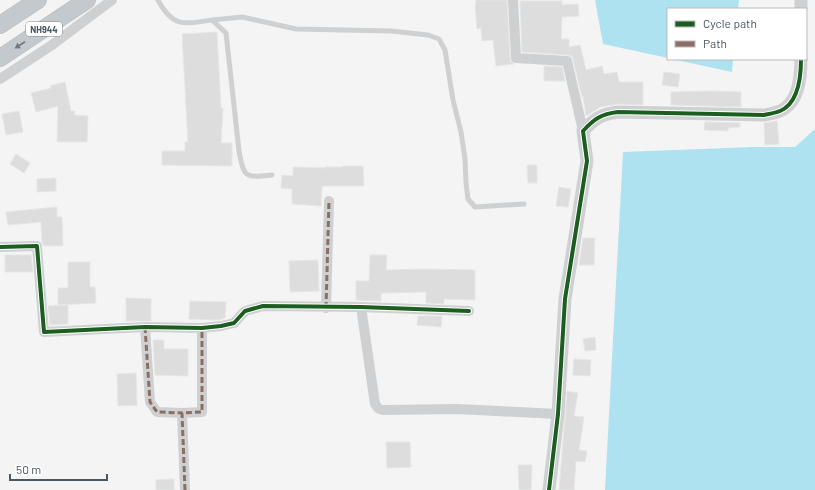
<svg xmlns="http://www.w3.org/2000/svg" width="815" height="490" viewBox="0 0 815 490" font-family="Barlow,sans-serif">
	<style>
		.water { fill: #aee2f0 }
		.building { fill: #ddddde; stroke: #e5e6e7 }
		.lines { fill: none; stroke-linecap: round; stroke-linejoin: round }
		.trunk-casing { stroke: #b9bec3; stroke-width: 18 }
		.service { stroke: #ced0d2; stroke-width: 5 }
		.minor { stroke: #ced0d2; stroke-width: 10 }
		.tertiary { stroke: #ced0d2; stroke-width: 13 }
		.trunk { stroke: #c4c9cd; stroke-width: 17 }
		.quiet { stroke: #8d6e63; stroke-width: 3; stroke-dasharray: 6 3; stroke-linecap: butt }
		.cycleway-casing { stroke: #fff; stroke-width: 6 }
		.cycleway { stroke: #1b5e20; stroke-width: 4 }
		.oneway { fill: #6f7881 }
		.labels { text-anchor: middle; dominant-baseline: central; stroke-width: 3; stroke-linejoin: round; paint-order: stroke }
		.shield { fill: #fff; stroke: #808990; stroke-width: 1 }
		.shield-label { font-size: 9px; font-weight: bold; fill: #4a5661 }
	</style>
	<rect width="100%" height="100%" fill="#f4f4f4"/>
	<!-- water -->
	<path class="water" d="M 595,0 L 739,0 L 738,9 L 668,9 L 668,58 L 603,44 Z
		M 672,59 L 733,59 L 732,72 Z
		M 815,129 L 815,490 L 605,490 L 623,152 L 753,147 L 795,147 Z"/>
	<!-- building -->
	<path class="building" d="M 476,0 L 507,0 L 510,58 L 511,62 L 514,64 L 496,66 L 493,40 L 482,41 L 481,28 L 477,29 L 475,5 L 476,5 Z
		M 520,1 L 562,1 L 562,5 L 578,4 L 579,16 L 562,17 L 561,39 L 569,39 L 569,47 L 580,45 L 586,70 L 602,66 L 604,74 L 617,72 L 619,82 L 643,82 L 643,105 L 618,104 L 600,107 L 599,108 L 586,116 L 583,96 L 582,97 L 572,56 L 567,55 L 522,52 Z
		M 217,32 L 221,108 L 223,108 L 221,143 L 232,143 L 232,166 L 162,165 L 162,151 L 185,151 L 185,142 L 188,142 L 182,34 Z
		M 544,66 L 562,67 L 565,81 L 544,81 Z
		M 664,72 L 680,74 L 678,87 L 662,85 Z
		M 65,82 L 71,111 L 75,111 L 74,115 L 88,116 L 87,142 L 57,142 L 58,106 L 36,112 L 31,93 L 51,88 L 50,86 Z
		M 711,91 L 741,92 L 741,107 L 671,105 L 671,92 Z
		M 19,111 L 23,132 L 6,135 L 2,114 Z
		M 777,121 L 779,144 L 765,145 L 764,123 Z
		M 705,122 L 740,123 L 740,127 L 728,128 L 728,131 L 704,130 Z
		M 16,154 L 30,163 L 24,173 L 10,164 Z
		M 527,165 L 537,165 L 537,183 L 528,183 Z
		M 343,166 L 363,166 L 364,186 L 322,186 L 321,206 L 292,204 L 292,189 L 281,188 L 282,175 L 293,176 L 293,167 L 325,168 L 325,167 L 343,167 Z
		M 56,178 L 56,191 L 37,192 L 37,179 Z
		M 559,187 L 571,189 L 568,207 L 556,206 Z
		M 57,207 L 57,217 L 62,217 L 63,246 L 44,246 L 42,242 L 41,222 L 8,225 L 6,212 Z
		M 583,238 L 595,238 L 594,265 L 579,265 Z
		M 5,255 L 31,255 L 33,272 L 5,272 Z
		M 370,255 L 387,255 L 386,270 L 424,269 L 475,270 L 475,300 L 444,299 L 444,304 L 426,303 L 426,292 L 381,293 L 381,301 L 356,300 L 356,281 L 369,281 Z
		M 318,260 L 319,291 L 290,292 L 289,261 Z
		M 68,262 L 90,262 L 90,287 L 95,287 L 96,303 L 58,305 L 58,288 L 68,288 Z
		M 126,298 L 151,299 L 151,321 L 126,321 Z
		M 190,301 L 226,302 L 225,318 L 218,320 L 189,319 Z
		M 68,305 L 68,324 L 50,325 L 48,306 Z
		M 418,316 L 442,316 L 441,327 L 417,325 Z
		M 595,337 L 596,350 L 585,351 L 583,339 Z
		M 153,340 L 164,340 L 164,349 L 188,349 L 188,376 L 155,375 Z
		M 574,359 L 591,360 L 590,376 L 573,375 Z
		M 136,373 L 137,405 L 118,406 L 117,374 Z
		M 567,391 L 578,393 L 574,416 L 584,417 L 579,450 L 587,451 L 585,462 L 576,461 L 574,490 L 559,490 Z
		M 386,442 L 410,442 L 411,467 L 387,468 Z
		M 518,465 L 532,465 L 531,490 L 519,490 Z
		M 174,479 L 174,490 L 156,490 L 156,480 Z"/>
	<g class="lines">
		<defs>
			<path id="trunk" d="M 0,25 L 38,0
				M 0,58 L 87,0"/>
		</defs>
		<!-- trunk casing -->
		<use href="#trunk" class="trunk-casing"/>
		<!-- service -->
		<path class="service" d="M 158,0 C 173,28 184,24 212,20 L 226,33 L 239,151 C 244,178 245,178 272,175
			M 212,20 L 242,17 L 296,29 L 391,31 L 428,35 L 439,39 L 445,50 L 453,100 L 461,132 L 465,159 L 466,183 L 468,199 L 475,207 L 524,204"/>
		<!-- minor -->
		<path class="minor" d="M 513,0 L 516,58 L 567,61 L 583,131
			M 0,79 L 52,45 L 112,0
			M 0,247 L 37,246 L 44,332 L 145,327 L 202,328 L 221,326 L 234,323 L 245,311 L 263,306 L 361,307 L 469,311
			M 361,307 L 375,404 L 379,409 L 383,410 L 457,409 L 558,414
			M 326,308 L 329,201
			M 145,327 L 150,402 L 157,412 L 182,413
			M 185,490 L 182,413 L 202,412 L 202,328"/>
		<!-- tertiary -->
		<path class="tertiary" d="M 801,9 L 801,0
			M 549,490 L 558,414 L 565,299 L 587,161 L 583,131 C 594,119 601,114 618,112 L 764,115 C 769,114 775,113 780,111 C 799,103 801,77 801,59"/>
		<!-- trunk -->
		<use href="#trunk" class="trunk"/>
		<!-- quiet -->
		<path class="quiet" d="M 326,308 L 329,201
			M 145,327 L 150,402 L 157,412 L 182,413
			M 185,490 L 182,413 L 202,412 L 202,328"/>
		<defs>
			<path id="cycleway" d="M 0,247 L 37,246 L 44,332 L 145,327 L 202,328 L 221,326 L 234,323 L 245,311 L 263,306 L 361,307 L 469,311
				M 549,490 L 558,414 L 565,299 L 587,161 L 583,131 C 594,119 601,114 618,112 L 764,115 C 769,114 775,113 780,111 C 799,103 801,77 801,59"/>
		</defs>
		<!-- cycleway casing -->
		<use href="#cycleway" class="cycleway-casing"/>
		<!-- cycleway -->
		<use href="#cycleway" class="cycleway"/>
	</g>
	<!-- one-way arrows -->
	<defs><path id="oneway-solid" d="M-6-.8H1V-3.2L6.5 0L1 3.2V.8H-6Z"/></defs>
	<use class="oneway" href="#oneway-solid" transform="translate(20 45) rotate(147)"/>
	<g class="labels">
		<!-- shield labels -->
		<rect class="shield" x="26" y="22" width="36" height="14" rx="3"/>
		<g class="shield-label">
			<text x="44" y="29">NH944</text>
		</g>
	</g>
	<!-- legend -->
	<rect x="667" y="8" width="140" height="52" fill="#ffffff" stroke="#b7bbc0"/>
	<rect x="675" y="21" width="20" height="6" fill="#1b5e20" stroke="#b7bbc0"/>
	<text x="703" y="28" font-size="12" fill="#4a5661">Cycle path</text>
	<rect x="675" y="41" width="20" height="6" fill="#8d6e63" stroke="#b7bbc0"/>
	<text x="703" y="48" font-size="12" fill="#4a5661">Path</text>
	<!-- scale -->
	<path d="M10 474v6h97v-6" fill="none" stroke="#4a5661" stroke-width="2"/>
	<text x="16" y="474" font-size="12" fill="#4a5661" stroke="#ffffff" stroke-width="3" paint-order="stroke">50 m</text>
</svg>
